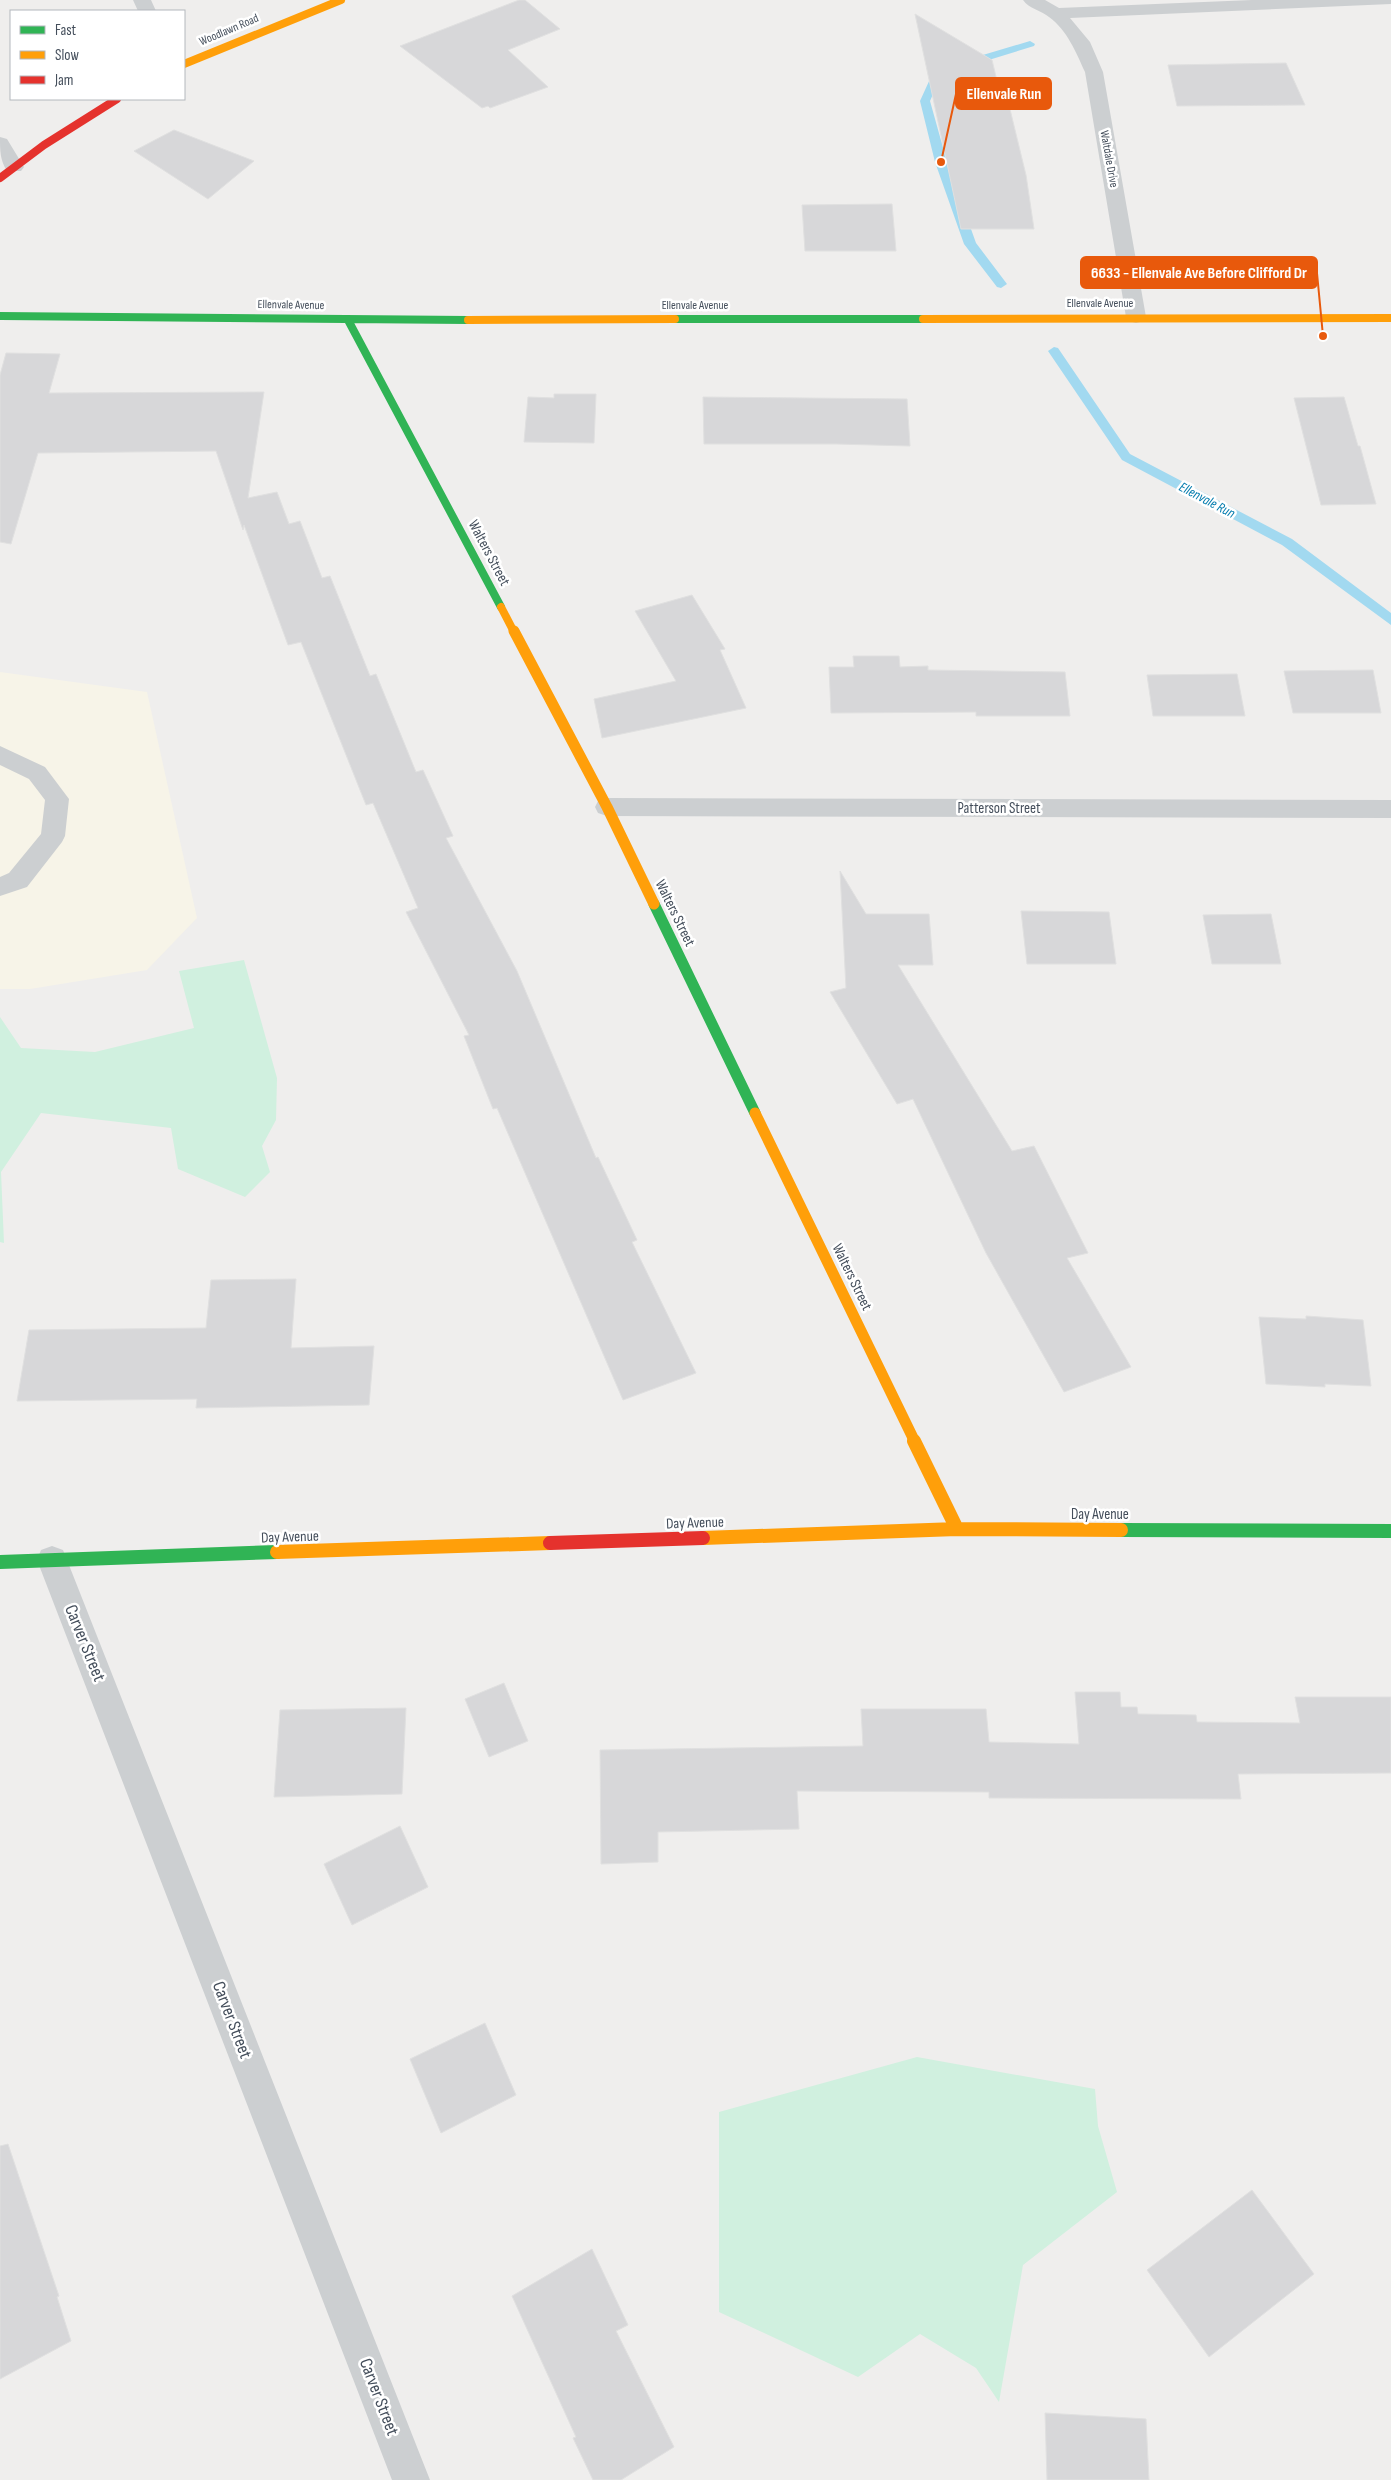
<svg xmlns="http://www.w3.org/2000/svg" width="1391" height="2480" viewBox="0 0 1391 2480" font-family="'Sofia Sans Condensed',sans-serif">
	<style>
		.commercial { fill: #f7f4e8 }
		.green { fill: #d0f0df }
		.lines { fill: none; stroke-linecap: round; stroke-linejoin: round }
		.stream { fill: #a2d9f0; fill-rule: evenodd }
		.building { fill: #d7d7d9; stroke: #e0e0e0 }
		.lane { fill: #cccfd1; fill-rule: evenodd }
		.street { fill: #cccfd1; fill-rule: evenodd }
		.fast-far2 { stroke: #30b455; stroke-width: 8 }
		.fast-far1 { stroke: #30b455; stroke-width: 11 }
		.fast { stroke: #30b455; stroke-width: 14 }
		.slow-far2 { stroke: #ff9f0a; stroke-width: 8 }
		.slow-far1 { stroke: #ff9f0a; stroke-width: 11 }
		.slow { stroke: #ff9f0a; stroke-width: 14 }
		.jam-far1 { stroke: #e5322d; stroke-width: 8 }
		.jam { stroke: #e5322d; stroke-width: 14 }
		.labels { text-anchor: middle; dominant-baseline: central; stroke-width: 5; stroke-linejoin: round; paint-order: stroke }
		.far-street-label { font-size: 12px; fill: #444e5b; stroke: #fff }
		.far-water-label { font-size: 14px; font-style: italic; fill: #047cae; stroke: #fff }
		.street-label { font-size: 15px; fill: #444e5b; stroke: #fff }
		.near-street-label { font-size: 18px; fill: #444e5b; stroke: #fff }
		.leader { fill: none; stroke: #e8590c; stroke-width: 2 }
		.callout-dot { fill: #e8590c; stroke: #fff; stroke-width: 2 }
		.callout { fill: #e8590c; stroke: #e8590c; stroke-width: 2 }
		.callout-label { font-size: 16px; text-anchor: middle; font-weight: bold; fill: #fff }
	</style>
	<rect width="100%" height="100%" fill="#efeeed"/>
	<!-- commercial -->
	<path class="commercial" d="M 0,672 L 147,692 L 197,918 L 147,970 L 30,989 L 0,989 Z"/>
	<!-- green -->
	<path class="green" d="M 244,960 L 277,1078 L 276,1120 L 262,1146 L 270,1172 L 245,1197 L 178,1169 L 171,1128 L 41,1113 L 1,1172 L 4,1243 L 0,1242 L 0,1017 L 21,1048 L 95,1052 L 194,1028 L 179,971 Z
		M 917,2057 L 1095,2089 L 1098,2126 L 1117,2192 L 1023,2265 L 999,2402 L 976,2368 L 920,2334 L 858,2377 L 719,2312 L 719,2112 Z"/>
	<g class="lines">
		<!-- stream -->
		<path class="stream" d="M 1030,41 L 1035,44 L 1034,46 L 953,71 L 938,83 L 930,101 L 947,162 L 976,243 L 1007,284 L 1001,288 L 997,287 L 964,244 L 935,162 L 920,101 L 930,79 L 946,66 Z
			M 1054,347 L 1058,348 L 1130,454 L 1292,539 L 1391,613 L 1391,625 L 1282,545 L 1122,460 L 1048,351 Z"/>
	</g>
	<!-- building -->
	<path class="building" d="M 519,0 L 525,0 L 560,29 L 508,50 L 548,87 L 490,108 L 488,106 L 482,108 L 400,46 Z
		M 915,14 L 992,60 L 998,85 L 1002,85 L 1006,101 L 1008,101 L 1026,175 L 1034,229 L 961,229 Z
		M 1286,63 L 1305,105 L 1177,106 L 1168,65 Z
		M 174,130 L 254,161 L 208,199 L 134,151 Z
		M 892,204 L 896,251 L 805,251 L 802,205 Z
		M 6,353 L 60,354 L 49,393 L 264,392 L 248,498 L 277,492 L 289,524 L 300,521 L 322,578 L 330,576 L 370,676 L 376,674 L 416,772 L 423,770 L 453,836 L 446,838 L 517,971 L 596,1158 L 598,1157 L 637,1240 L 632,1242 L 696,1373 L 623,1400 L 497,1108 L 493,1109 L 464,1036 L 469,1035 L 406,912 L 418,908 L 373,803 L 366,805 L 301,642 L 288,645 L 244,525 L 243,530 L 216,451 L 38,453 L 11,544 L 0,542 L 0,375 Z
		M 554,394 L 596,394 L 594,443 L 524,442 L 528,397 L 554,398 Z
		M 703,397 L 907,399 L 910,446 L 837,444 L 704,444 Z
		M 1344,397 L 1358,446 L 1360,446 L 1376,504 L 1321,505 L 1294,398 Z
		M 692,595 L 725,649 L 720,650 L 746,708 L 602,738 L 594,699 L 676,681 L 635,611 Z
		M 853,656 L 899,656 L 900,667 L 928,666 L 928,670 L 1065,672 L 1070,716 L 976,716 L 976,712 L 831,713 L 829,667 L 854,667 Z
		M 1373,670 L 1381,713 L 1293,713 L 1284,671 Z
		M 1237,674 L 1245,716 L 1153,716 L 1147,675 Z
		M 840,871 L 866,914 L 929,914 L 933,965 L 898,965 L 1012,1151 L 1034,1146 L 1088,1253 L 1067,1258 L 1131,1367 L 1064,1392 L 986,1253 L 913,1099 L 897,1104 L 830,992 L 846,988 Z
		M 1021,911 L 1109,912 L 1116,964 L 1027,964 Z
		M 1271,914 L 1281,964 L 1212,964 L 1203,915 Z
		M 296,1279 L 291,1348 L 374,1346 L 369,1405 L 196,1408 L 197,1399 L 17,1401 L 29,1330 L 206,1328 L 211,1280 Z
		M 1306,1316 L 1363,1320 L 1371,1386 L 1325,1384 L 1325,1387 L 1266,1384 L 1259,1317 L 1306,1319 Z
		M 504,1683 L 528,1741 L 489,1757 L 465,1699 Z
		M 1075,1692 L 1120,1692 L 1121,1707 L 1137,1707 L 1138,1714 L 1196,1715 L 1197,1722 L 1300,1723 L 1295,1697 L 1391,1697 L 1391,1773 L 1238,1774 L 1241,1799 L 989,1798 L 989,1792 L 797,1791 L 799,1829 L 658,1832 L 658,1862 L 601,1864 L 600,1750 L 863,1746 L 861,1709 L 986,1709 L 989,1742 L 1079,1744 Z
		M 406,1708 L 402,1794 L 274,1797 L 280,1710 Z
		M 400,1826 L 428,1887 L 352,1925 L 324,1864 Z
		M 485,2023 L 516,2095 L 441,2133 L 410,2059 Z
		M 8,2144 L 59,2296 L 57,2297 L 71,2341 L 0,2379 L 0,2146 Z
		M 1252,2190 L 1314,2274 L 1209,2357 L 1147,2270 Z
		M 592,2249 L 628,2325 L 616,2331 L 674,2447 L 621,2480 L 593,2480 L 573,2438 L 576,2437 L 512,2296 Z
		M 1045,2413 L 1146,2419 L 1149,2480 L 1047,2480 Z"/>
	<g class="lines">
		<!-- lane -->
		<path class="lane" d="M 0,746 L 45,767 L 69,799 L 65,836 L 62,842 L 27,887 L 0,896 L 0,877 L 9,873 L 41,834 L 45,800 L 29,779 L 0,765 Z"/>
		<!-- street -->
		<path class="street" d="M 133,0 L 151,0 L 156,11 L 138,11 Z
			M 1023,0 L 1045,0 L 1059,8 L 1252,0 L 1391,0 L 1391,4 L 1070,18 L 1090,42 L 1103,72 L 1146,317 L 1143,321 L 1136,323 L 1129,321 L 1126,317 L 1085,72 C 1076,52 1067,30 1049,17 C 1041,10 1029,9 1023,0 Z
			M 0,137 L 7,139 L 24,167 L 21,171 L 7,171 C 0,160 0,151 0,137 Z
			M 607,798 L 1391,800 L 1391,818 L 607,816 L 598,813 L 595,807 L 598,801 Z
			M 52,1546 L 63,1550 L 67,1560 L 430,2480 L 392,2480 L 37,1560 L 41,1550 Z"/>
		<!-- fast-far2 -->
		<path class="fast-far2" d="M 0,316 L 468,320
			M 675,319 L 923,319
			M 348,320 L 501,607"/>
		<!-- fast-far1 -->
		<path class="fast-far1" d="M 654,904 L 755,1113"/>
		<!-- fast -->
		<path class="fast" d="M 1121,1530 L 1391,1531
			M 0,1562 L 277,1552"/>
		<!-- slow-far2 -->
		<path class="slow-far2" d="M 184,64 L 341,0
			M 923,319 L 1391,318
			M 468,320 L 675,319
			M 501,607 L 514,632"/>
		<!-- slow-far1 -->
		<path class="slow-far1" d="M 514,631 L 607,807 L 654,904
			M 755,1113 L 915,1442"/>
		<!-- slow -->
		<path class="slow" d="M 914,1441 L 957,1529
			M 703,1538 L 957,1529 L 1121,1530
			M 277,1552 L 550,1543"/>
		<!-- jam-far1 -->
		<path class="jam-far1" d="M 0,178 L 44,145 L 117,99"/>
		<!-- jam -->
		<path class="jam" d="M 550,1543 L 703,1538"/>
	</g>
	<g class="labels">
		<!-- far-street labels -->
		<g class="far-street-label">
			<text transform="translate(229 30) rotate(-23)">Woodlawn Road</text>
			<text transform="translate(1109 159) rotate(80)">Waltdale Drive</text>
			<text x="1100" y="303">Ellenvale Avenue</text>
			<text transform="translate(291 305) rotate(1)">Ellenvale Avenue</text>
			<text x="695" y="305">Ellenvale Avenue</text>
		</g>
		<!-- far-water labels -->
		<g class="far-water-label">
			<text transform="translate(1207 500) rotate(28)">Ellenvale Run</text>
		</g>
		<!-- street labels -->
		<g class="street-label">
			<text transform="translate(489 553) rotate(62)">Walters Street</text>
			<text x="999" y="808">Patterson Street</text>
			<text transform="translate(675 913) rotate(64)">Walters Street</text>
			<text transform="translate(852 1277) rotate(64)">Walters Street</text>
			<text x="1100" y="1514">Day Avenue</text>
			<text transform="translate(695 1523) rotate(-2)">Day Avenue</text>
			<text transform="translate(290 1537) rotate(-2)">Day Avenue</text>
		</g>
		<!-- near-street labels -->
		<g class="near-street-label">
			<text transform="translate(85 1643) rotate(68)">Carver Street</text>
			<text transform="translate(232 2020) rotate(69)">Carver Street</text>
			<text transform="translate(379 2397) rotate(69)">Carver Street</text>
		</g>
	</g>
	<!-- callouts -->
	<path class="leader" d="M941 162L956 94M1323 336L1317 273"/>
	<g class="callout-dot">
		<circle cx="941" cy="162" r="5"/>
		<circle cx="1323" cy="336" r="5"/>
	</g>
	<g class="callout">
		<rect x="956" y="78" width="95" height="31" rx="5"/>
		<rect x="1081" y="257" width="236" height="31" rx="5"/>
	</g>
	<g class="callout-label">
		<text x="1004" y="99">Ellenvale Run</text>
		<text x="1199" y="278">6633 - Ellenvale Ave Before Clifford Dr</text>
	</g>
	<!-- legend -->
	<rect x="10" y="10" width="175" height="90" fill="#ffffff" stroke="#b4b8bd"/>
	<rect x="20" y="26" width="25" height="8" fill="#30b455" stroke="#b4b8bd"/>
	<text x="55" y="35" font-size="15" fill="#444e5b">Fast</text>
	<rect x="20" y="51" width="25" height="8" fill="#ff9f0a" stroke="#b4b8bd"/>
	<text x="55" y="60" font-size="15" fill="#444e5b">Slow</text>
	<rect x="20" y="76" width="25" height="8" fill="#e5322d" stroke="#b4b8bd"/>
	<text x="55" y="85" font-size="15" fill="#444e5b">Jam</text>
</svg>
